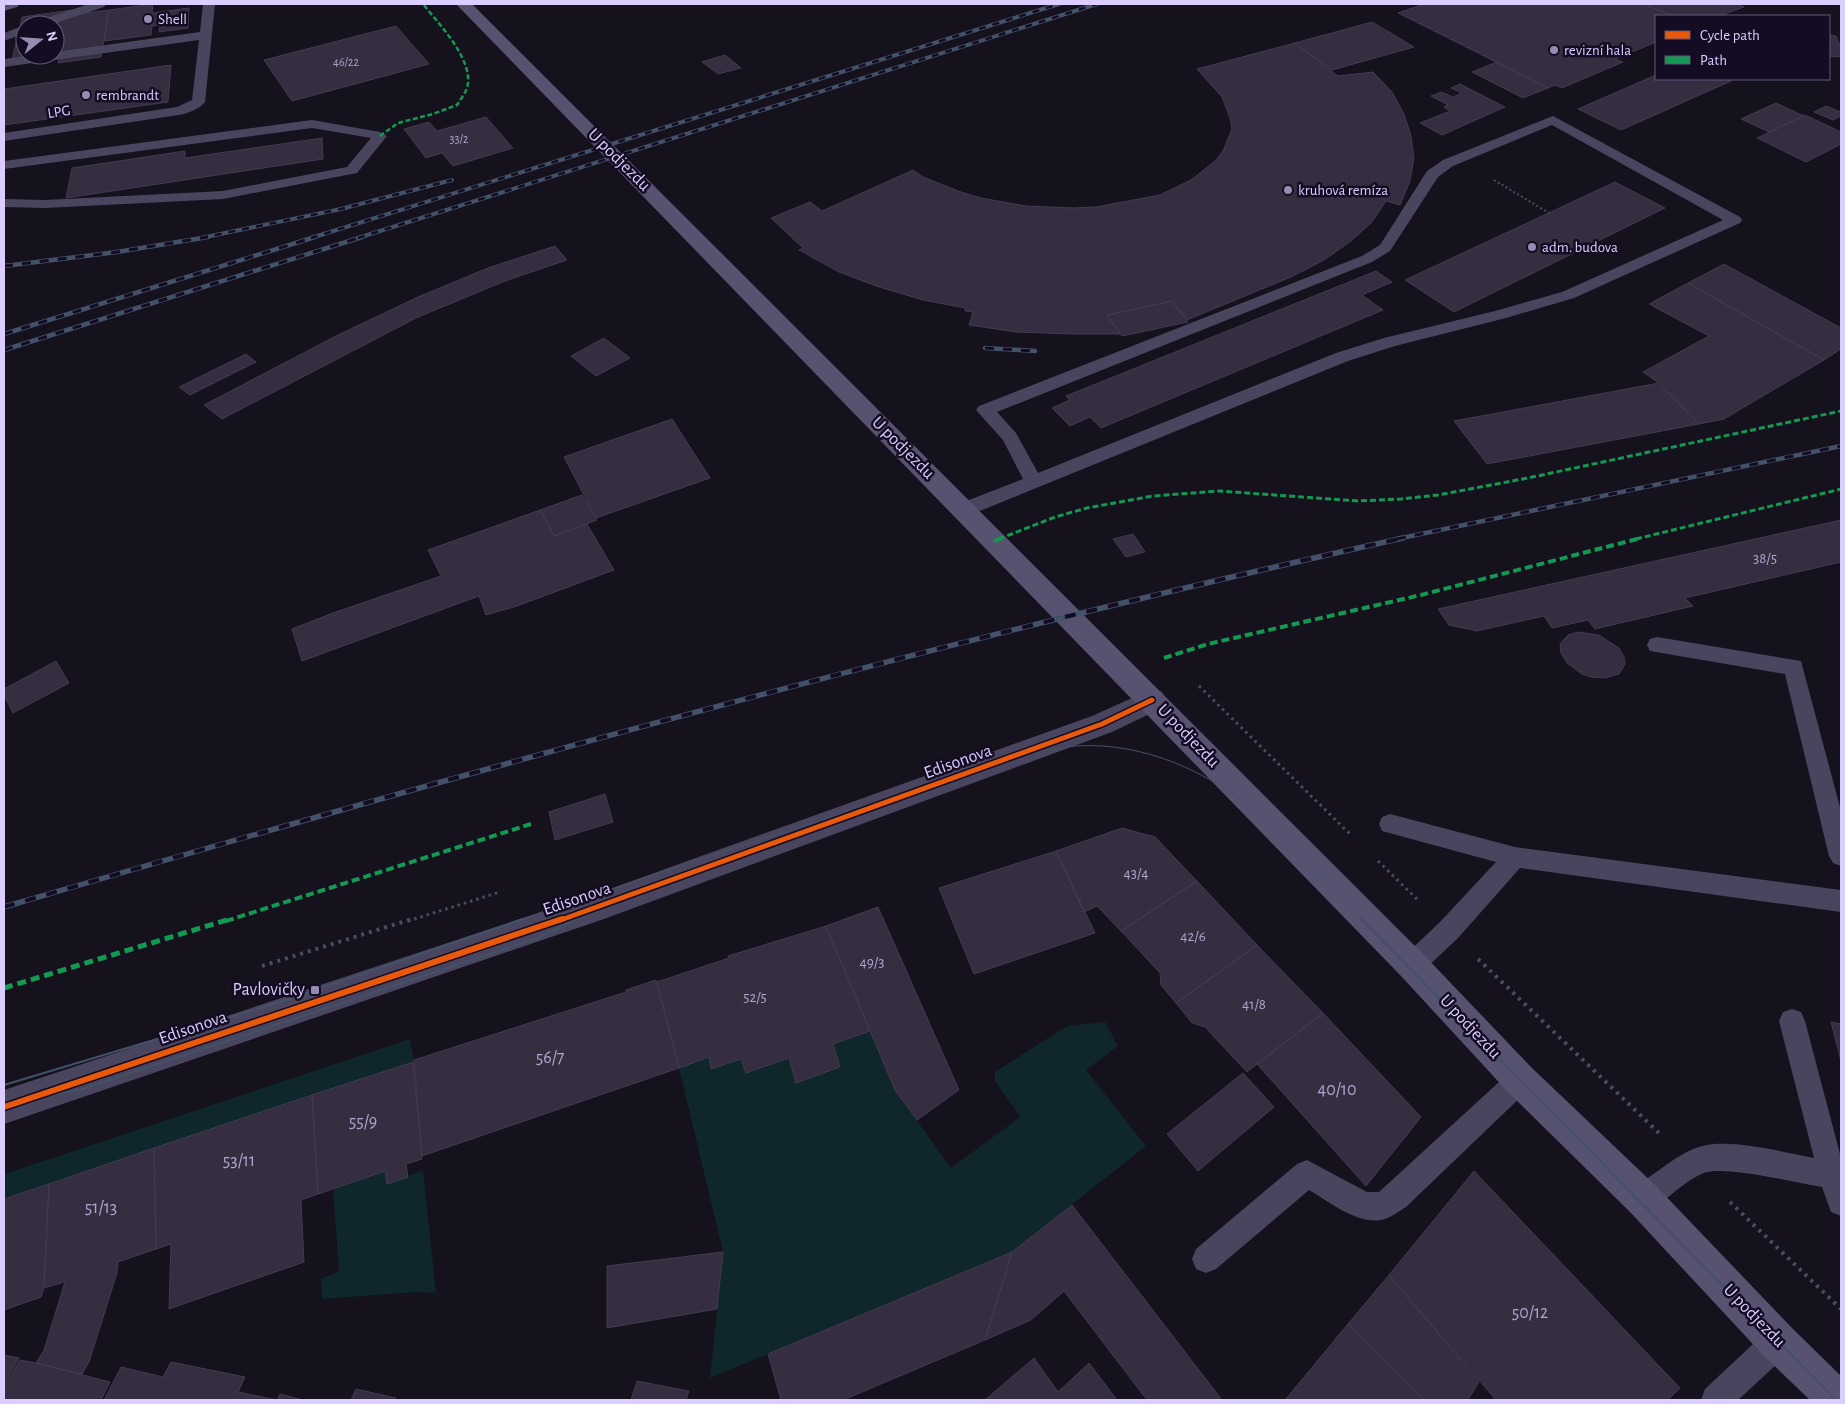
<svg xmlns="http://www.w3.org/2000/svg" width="1845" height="1404" viewBox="0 0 1845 1404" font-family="'Alegreya Sans',sans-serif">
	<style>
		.green { fill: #0f262b }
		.building { fill: #342e40; stroke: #433a52 }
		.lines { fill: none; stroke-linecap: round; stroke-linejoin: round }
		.path-far2 { stroke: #454f60; stroke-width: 2; stroke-dasharray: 2 2.5; stroke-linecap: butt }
		.path-far1 { stroke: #454f60; stroke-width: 3; stroke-dasharray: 2.5 4; stroke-linecap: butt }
		.path { stroke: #454f60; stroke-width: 4; stroke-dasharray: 3 5; stroke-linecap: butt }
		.lane { fill: #4a455e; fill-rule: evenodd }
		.street { fill: #4a455e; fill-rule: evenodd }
		.secondary { fill: #585271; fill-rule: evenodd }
		.tram-far1 { stroke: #435269; stroke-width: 1 }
		.tram { stroke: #435269; stroke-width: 2 }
		.rail-far2-casing { stroke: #435269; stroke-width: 4 }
		.rail-far1-casing { stroke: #435269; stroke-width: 4.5 }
		.rail-casing { stroke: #435269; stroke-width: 5.5 }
		.rail-far2 { stroke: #130c22; stroke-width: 2.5; stroke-dasharray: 7; stroke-linecap: butt }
		.rail-far1 { stroke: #130c22; stroke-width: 3; stroke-dasharray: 9; stroke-linecap: butt }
		.rail { stroke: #130c22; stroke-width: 4; stroke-dasharray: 11; stroke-linecap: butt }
		.quiet-far3 { stroke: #139951; stroke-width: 2.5; stroke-dasharray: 5 2.5; stroke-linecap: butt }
		.quiet-far2 { stroke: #139951; stroke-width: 3; stroke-dasharray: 6 3; stroke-linecap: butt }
		.quiet-far1 { stroke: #139951; stroke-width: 4; stroke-dasharray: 8 4; stroke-linecap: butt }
		.quiet { stroke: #139951; stroke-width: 5; stroke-dasharray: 9 5; stroke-linecap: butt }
		.cycleway-far1-casing { stroke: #130c22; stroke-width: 8 }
		.cycleway-casing { stroke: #130c22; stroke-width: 9 }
		.cycleway-far1 { stroke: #e8590c; stroke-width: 5 }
		.cycleway { stroke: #e8590c; stroke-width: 6 }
		.poi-dot { fill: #968bb0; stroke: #130c22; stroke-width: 2 }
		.labels { text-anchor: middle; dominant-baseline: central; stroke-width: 5; stroke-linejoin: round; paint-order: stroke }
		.far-number-label { font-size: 12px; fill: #b1a5cf }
		.far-poi-label { font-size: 15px; fill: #dbcdff; stroke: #130c22; text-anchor: start }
		.far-street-label { font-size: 15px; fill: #dbcdff; stroke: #130c22 }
		.number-label { font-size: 15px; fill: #b1a5cf }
		.street-label { font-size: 18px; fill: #dbcdff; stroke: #130c22 }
		.poi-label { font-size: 18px; fill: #dbcdff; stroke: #130c22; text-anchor: end }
		.near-number-label { font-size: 18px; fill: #b1a5cf }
	</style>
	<rect width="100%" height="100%" fill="#15111d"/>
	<!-- green -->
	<path class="green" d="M 1105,1022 L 1118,1046 L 1086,1070 L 1146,1146 L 1012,1252 L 710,1378 L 723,1252 L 679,1068 L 709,1057 L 711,1069 L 741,1059 L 746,1073 L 789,1058 L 797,1082 L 840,1068 L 833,1044 L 870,1031 L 895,1090 L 951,1168 L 1020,1117 L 995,1081 L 995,1072 L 1067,1026 Z
		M 410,1039 L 414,1060 L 412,1062 L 4,1199 L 4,1174 Z
		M 423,1170 L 436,1293 L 416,1292 L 322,1299 L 321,1279 L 339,1271 L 333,1189 L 385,1171 L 387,1184 Z"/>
	<!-- building -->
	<path class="building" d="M 153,4 L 152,13 L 189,8 L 188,28 L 159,32 L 160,25 L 152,26 L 151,35 L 104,41 L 109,10 Z
		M 1424,4 L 1644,4 L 1673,16 L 1656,16 L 1656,42 L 1615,59 L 1623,62 L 1562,88 L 1555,85 L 1548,88 L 1398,13 Z
		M 1653,4 L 1737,4 L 1744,7 L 1719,16 L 1673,16 L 1648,6 Z
		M 72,10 L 71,15 L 109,10 L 101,57 L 58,63 L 60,54 L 55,54 L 55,25 L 25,25 L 25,55 L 51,55 L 12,60 L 22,17 Z
		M 1372,22 L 1414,47 L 1332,70 L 1295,43 Z
		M 396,26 L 429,64 L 292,101 L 264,60 Z
		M 1829,35 L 1836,36 L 1841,48 L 1841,57 L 1829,56 Z
		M 1295,43 L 1338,76 L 1373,72 L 1392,92 L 1404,114 L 1411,136 L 1414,158 L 1410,181 L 1400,205 L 1386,201 L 1372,222 L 1351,241 L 1324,260 L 1291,277 L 1187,320 L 1172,301 L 1107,315 L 1121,334 L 1071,334 L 1016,332 L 969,325 L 973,312 L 965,311 L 965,308 L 923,300 L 879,287 L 839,272 L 799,250 L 803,248 L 771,218 L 810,202 L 822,211 L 913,170 L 923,177 L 961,192 L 981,198 L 1026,206 L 1072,208 L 1096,207 L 1160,195 L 1191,180 L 1215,161 L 1223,151 L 1232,129 L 1230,118 L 1222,97 L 1197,69 Z
		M 725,55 L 741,68 L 718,74 L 702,62 Z
		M 1497,62 L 1548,88 L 1523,98 L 1472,72 Z
		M 171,65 L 168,102 L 4,125 L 4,89 Z
		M 1656,75 L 1656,79 L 1726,79 L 1731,81 L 1621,130 L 1578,109 Z
		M 1460,84 L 1505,107 L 1442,135 L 1420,123 L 1450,111 L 1444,107 L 1448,105 L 1431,96 L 1441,92 L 1453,97 L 1462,93 L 1451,88 Z
		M 1776,103 L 1804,116 L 1769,132 L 1741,119 Z
		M 1826,106 L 1841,112 L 1841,116 L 1833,120 L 1814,112 Z
		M 1805,115 L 1841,132 L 1841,144 L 1806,162 L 1757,138 Z
		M 486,117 L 513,148 L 453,166 L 442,153 L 426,158 L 404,129 L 429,122 L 437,131 Z
		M 322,138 L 323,159 L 66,198 L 72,168 L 185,151 L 185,158 Z
		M 1615,182 L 1665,208 L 1454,312 L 1405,280 Z
		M 555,246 L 567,260 L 505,281 L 416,318 L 222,419 L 204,405 L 336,336 L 418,297 L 488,268 Z
		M 1724,264 L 1841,328 L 1841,349 L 1824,360 L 1688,283 Z
		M 1376,271 L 1392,282 L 1362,295 L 1383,310 L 1101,428 L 1090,417 L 1070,426 L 1052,408 L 1070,400 L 1066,396 Z
		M 1688,283 L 1824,360 L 1724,419 L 1699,424 L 1659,383 L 1643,372 L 1709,336 L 1649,304 Z
		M 1172,301 L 1188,322 L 1122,336 L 1107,315 Z
		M 604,338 L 630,358 L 596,376 L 571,356 Z
		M 246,354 L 256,362 L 190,395 L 179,387 Z
		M 1659,383 L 1699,424 L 1487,464 L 1454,421 Z
		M 672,419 L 710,478 L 596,518 L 564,457 Z
		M 582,495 L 597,520 L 554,536 L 540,510 Z
		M 540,510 L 554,536 L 587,524 L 614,570 L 517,606 L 486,615 L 479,596 L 302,661 L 292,629 L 333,613 L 441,576 L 428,550 Z
		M 1841,520 L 1841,562 L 1685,598 L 1693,606 L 1595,629 L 1588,620 L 1552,628 L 1544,616 L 1477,631 L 1449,625 L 1438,609 Z
		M 1133,534 L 1145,552 L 1126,557 L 1113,539 Z
		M 1578,632 L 1599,635 L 1619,648 L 1624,657 L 1625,664 L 1619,674 L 1605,678 L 1591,677 L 1582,674 L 1567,663 L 1561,653 L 1560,644 L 1568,635 Z
		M 56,661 L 69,683 L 13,713 L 4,695 L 4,689 Z
		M 605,794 L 613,822 L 555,840 L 549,812 Z
		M 1122,828 L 1155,837 L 1197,881 L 1121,931 L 1097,906 L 1084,912 L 1056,851 Z
		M 1056,851 L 1095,933 L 974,974 L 939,888 Z
		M 1197,881 L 1257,945 L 1176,1003 L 1161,985 L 1160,973 L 1121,931 Z
		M 878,907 L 959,1090 L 917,1120 L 895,1090 L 826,926 Z
		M 826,926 L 870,1031 L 833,1044 L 840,1067 L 796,1083 L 789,1058 L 746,1073 L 741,1059 L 711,1069 L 709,1057 L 679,1068 L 657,982 L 729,958 L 728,956 Z
		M 1257,945 L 1323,1013 L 1247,1072 L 1205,1027 L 1192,1023 L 1176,1003 Z
		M 656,980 L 679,1068 L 422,1156 L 414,1060 L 626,992 L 626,990 Z
		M 1323,1013 L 1421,1117 L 1366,1186 L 1257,1064 Z
		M 1831,1022 L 1841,1024 L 1841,1061 Z
		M 413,1062 L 422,1159 L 406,1164 L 408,1177 L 387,1184 L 385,1171 L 318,1194 L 312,1095 Z
		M 1243,1073 L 1274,1107 L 1198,1171 L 1167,1134 Z
		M 312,1095 L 318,1194 L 301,1200 L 304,1262 L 169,1309 L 171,1244 L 156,1249 L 154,1148 Z
		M 154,1148 L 156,1249 L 118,1262 L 117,1273 L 89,1362 L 82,1374 L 36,1363 L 44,1350 L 65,1282 L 44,1288 L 49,1184 Z
		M 1474,1171 L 1680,1388 L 1668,1400 L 1496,1400 L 1389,1275 Z
		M 49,1184 L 44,1288 L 41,1297 L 4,1310 L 4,1199 Z
		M 1072,1205 L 1222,1400 L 1147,1400 L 1064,1291 L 1031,1320 L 985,1340 L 1012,1252 Z
		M 723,1252 L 717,1309 L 607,1328 L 607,1266 Z
		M 1012,1252 L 985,1340 L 843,1400 L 781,1400 L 768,1354 Z
		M 1389,1275 L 1479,1382 L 1468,1400 L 1424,1400 L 1348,1324 Z
		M 1348,1324 L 1424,1400 L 1285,1400 Z
		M 4,1355 L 19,1358 L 4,1385 Z
		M 1034,1358 L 1058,1392 L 1089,1363 L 1117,1400 L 985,1400 Z
		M 20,1360 L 36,1363 L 110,1382 L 101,1400 L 4,1400 L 4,1388 Z
		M 171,1362 L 245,1377 L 238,1392 L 277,1400 L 104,1400 L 121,1367 L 163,1377 Z
		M 637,1381 L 689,1391 L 686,1400 L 631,1400 Z
		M 356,1389 L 396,1398 L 395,1400 L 351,1400 Z
		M 280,1394 L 303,1400 L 277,1400 Z"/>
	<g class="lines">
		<!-- path-far2 -->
		<path class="path-far2" d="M 1494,180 L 1549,213"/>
		<!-- path-far1 -->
		<path class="path-far1" d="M 1199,686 L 1352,836
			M 1378,861 L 1420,902
			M 408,921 L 500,892"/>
		<!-- path -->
		<path class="path" d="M 1478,959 L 1661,1135
			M 262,966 L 412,919
			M 1730,1202 L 1841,1309"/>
		<!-- lane -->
		<path class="lane" d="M 89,4 L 106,4 L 104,7 L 50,25 L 32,25 L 34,22 Z
			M 203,4 L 215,4 L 205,102 C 198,110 189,113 179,115 L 4,141 L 4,133 L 177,107 L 192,100 L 199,40 L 4,67 L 4,59 L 34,55 L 55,55 L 55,52 L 200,32 Z
			M 25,25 L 25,33 L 4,41 L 4,33 Z
			M 1553,116 L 1740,217 L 1742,220 L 1740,223 L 1574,298 L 1506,318 L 1395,346 L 1348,361 L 970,515 L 963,517 L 956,515 L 954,510 L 956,505 L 1023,479 L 1003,440 L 976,410 L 979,406 L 1362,256 L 1380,245 L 1427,171 L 1443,160 ZM 1552,125 L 1723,220 L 1562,292 L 1495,311 L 1384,338 L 1336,353 L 1038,473 L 1016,433 L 997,412 L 1372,262 L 1390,251 L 1438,177 L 1453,166 Z
			M 312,120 L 380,132 L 387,136 L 357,173 L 223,199 L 45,208 L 4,207 L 4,199 L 45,200 L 223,191 L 347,167 L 371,138 L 312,128 L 4,169 L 4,161 Z
			M 1657,637 L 1801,661 L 1841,811 L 1841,866 L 1833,863 L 1829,856 L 1785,674 L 1650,651 L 1647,645 L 1650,639 Z
			M 1390,814 L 1515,847 L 1841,890 L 1841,912 L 1520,868 L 1458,938 L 1421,973 L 1412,977 L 1403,973 L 1400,965 L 1403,957 L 1440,922 L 1496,862 L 1382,831 L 1379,824 L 1382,817 Z
			M 1792,1009 L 1801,1012 L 1805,1021 L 1841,1158 L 1841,1216 L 1831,1212 L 1822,1187 C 1797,1183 1725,1165 1704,1173 C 1681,1182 1665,1204 1643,1213 L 1633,1209 L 1629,1199 C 1635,1185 1647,1179 1659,1170 C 1673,1160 1689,1148 1707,1145 C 1735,1140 1784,1152 1814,1158 L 1779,1021 L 1783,1012 Z
			M 1520,1067 L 1529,1071 L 1533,1080 L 1529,1089 L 1406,1207 C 1399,1211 1393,1216 1385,1219 C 1360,1227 1330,1202 1309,1190 L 1216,1269 L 1206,1273 L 1196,1269 L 1192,1259 L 1196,1249 L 1297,1164 L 1307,1160 L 1367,1192 L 1379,1192 L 1511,1071 Z
			M 1778,1327 L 1789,1331 L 1793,1342 L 1789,1353 L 1738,1400 L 1701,1400 L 1705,1389 L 1767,1331 Z"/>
		<!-- street -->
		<path class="street" d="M 1152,689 L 1162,692 L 1166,700 L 1162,708 L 1112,732 L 604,919 L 4,1124 L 4,1090 L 604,891 L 1092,716 Z"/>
		<!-- secondary -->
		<path class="secondary" d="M 4,4 L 20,4 L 17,7 L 4,11 Z
			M 456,4 L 472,4 L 1423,954 L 1532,1068 L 1656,1186 L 1792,1328 L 1841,1376 L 1841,1400 L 1810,1400 L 1764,1356 L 1630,1212 L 1508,1092 L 1401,976 Z"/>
		<!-- tram-far1 -->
		<path class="tram-far1" d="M 519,921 L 691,862 L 1002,762 C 1023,756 1044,750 1065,747 C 1132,739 1199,766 1250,807 L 1362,921
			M 574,921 L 650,883"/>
		<!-- tram -->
		<path class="tram" d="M 1361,919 L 1836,1400
			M 4,1085 L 280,1002 L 523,919
			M 4,1103 L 79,1090 L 538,938 L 576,919"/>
		<defs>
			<path id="rail-far2" d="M 201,238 L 341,209 L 452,180
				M 311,238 L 1059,4
				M 358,238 L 1097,4"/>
			<path id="rail-far1" d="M 4,266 L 117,252 L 208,237
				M 4,334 L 315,237
				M 985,348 L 1035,351
				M 4,350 L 362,237
				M 1397,539 L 1841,446"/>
			<path id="rail" d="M 4,907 C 467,772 932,642 1403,538"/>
		</defs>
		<!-- rail-far2 casing -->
		<use href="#rail-far2" class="rail-far2-casing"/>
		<!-- rail-far1 casing -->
		<use href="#rail-far1" class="rail-far1-casing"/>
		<!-- rail casing -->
		<use href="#rail" class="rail-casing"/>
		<!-- rail-far2 -->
		<use href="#rail-far2" class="rail-far2"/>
		<!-- rail-far1 -->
		<use href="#rail-far1" class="rail-far1"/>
		<!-- rail -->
		<use href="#rail" class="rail"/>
		<!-- quiet-far3 -->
		<path class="quiet-far3" d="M 380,136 L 398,123 L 433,114 L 457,105 C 460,100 465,94 467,88 C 475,61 439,24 423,4"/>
		<!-- quiet-far2 -->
		<path class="quiet-far2" d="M 999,539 L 1055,517 L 1087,508 L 1153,496 L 1219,491 L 1358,501 L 1401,499 L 1438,495 L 1528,478 L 1841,411
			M 1636,539 L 1841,489"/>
		<!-- quiet-far1 -->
		<path class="quiet-far1" d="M 994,541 L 1002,538
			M 1164,658 L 1208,644 L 1421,595 L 1641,538
			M 226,921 L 531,824"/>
		<!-- quiet -->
		<path class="quiet" d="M 4,988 L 230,919"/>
		<defs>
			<path id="cycleway-far1" d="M 558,921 L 1102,724 L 1152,700"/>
			<path id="cycleway" d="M 4,1107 L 562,919"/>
		</defs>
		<!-- cycleway-far1 casing -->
		<use href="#cycleway-far1" class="cycleway-far1-casing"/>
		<!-- cycleway casing -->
		<use href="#cycleway" class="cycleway-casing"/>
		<!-- cycleway-far1 -->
		<use href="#cycleway-far1" class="cycleway-far1"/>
		<!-- cycleway -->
		<use href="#cycleway" class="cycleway"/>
	</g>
	<!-- markers -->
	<g class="poi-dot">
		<circle cx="148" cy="19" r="5"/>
		<circle cx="1554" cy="50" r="5"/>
		<circle cx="86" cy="95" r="5"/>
		<circle cx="1288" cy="190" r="5"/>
		<circle cx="1532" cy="247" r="5"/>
		<rect x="310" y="985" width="10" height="10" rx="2.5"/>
	</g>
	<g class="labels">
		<!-- far-number labels -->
		<g class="far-number-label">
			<text x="346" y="62">46/22</text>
			<text x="459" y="139">33/2</text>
		</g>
		<!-- far-poi labels -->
		<g class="far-poi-label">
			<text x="158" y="19">Shell</text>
			<text x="1564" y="50">revizní hala</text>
			<text x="96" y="95">rembrandt</text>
			<text x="1298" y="190">kruhová remíza</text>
			<text x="1542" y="247">adm. budova</text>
		</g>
		<!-- far-street labels -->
		<g class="far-street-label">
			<text transform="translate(59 112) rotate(-9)">LPG</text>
		</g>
		<!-- number labels -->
		<g class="number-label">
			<text x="1765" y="558">38/5</text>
			<text x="1136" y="873">43/4</text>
			<text x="1193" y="936">42/6</text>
			<text x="872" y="962">49/3</text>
			<text x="755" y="997">52/5</text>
			<text x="1254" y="1004">41/8</text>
		</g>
		<!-- street labels -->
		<g class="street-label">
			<text transform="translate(619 160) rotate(45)">U podjezdu</text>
			<text transform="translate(903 448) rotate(45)">U podjezdu</text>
			<text transform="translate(1188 736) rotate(46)">U podjezdu</text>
			<text transform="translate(958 762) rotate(-20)">Edisonova</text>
			<text transform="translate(577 899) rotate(-19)">Edisonova</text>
			<text transform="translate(1470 1027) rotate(47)">U podjezdu</text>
			<text transform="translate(193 1028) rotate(-19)">Edisonova</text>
			<text transform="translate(1754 1316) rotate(46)">U podjezdu</text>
		</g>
		<!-- poi labels -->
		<g class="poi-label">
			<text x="305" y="990">Pavlovičky</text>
		</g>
		<!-- near-number labels -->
		<g class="near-number-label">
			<text x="550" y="1058">56/7</text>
			<text x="1337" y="1090">40/10</text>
			<text x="363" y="1122">55/9</text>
			<text x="239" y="1161">53/11</text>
			<text x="101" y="1208">51/13</text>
			<text x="1530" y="1313">50/12</text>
		</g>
	</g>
	<!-- border -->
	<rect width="1845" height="1404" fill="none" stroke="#dbcdff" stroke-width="10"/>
	<!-- legend -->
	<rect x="1655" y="15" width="175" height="65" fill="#130c22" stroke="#63597a"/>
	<rect x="1665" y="31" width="25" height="8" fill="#e8590c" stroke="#63597a"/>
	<text x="1700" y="40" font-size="15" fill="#dbcdff">Cycle path</text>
	<rect x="1665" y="56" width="25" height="8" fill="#139951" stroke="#63597a"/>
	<text x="1700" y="65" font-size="15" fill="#dbcdff">Path</text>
	<!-- north arrow -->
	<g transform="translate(40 40) rotate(73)"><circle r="24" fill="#130c22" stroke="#63597a"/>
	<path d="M0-4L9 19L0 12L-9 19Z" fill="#968bb0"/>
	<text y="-8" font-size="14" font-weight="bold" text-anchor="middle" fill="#dbcdff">N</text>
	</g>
</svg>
